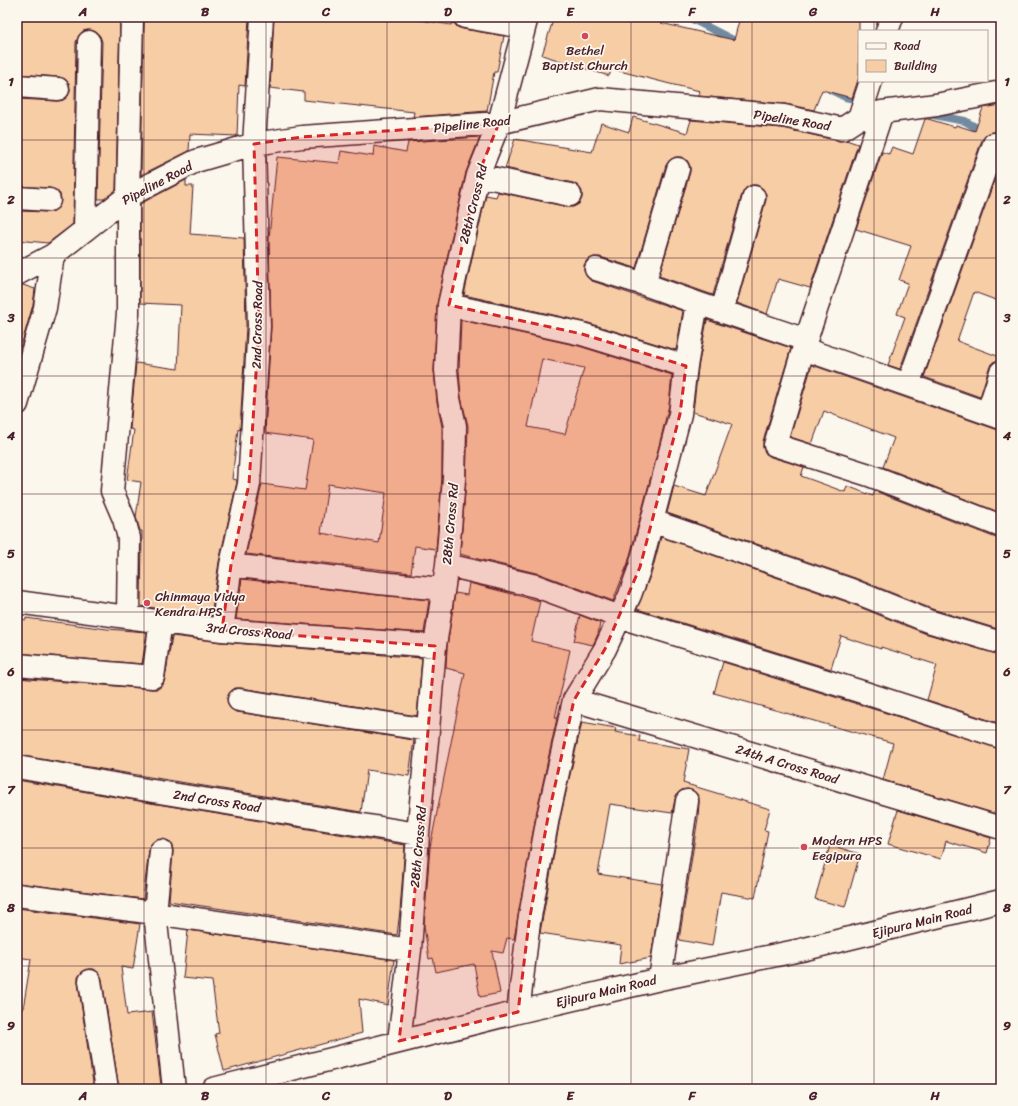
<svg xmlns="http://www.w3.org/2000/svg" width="1018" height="1106" viewBox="0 0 1018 1106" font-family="Sriracha,sans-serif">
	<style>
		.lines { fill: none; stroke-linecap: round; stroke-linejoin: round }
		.stream { stroke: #728aa0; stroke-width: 8 }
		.building { fill: #f7cda6; stroke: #4a1f2b; fill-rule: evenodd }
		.minor-casing { stroke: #4a1f2b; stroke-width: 25 }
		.minor { stroke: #fbf7ec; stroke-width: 22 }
		.marked { fill: #d62828; fill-opacity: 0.2; stroke: #d62828; stroke-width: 3; stroke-dasharray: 8 5; stroke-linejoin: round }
		.grid { fill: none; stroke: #4a1f2b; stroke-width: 1; stroke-opacity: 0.55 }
		.poi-dot { fill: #d1495b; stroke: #fbf7ec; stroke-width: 1.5 }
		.labels { text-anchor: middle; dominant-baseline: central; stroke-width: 3.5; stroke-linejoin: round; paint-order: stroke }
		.poi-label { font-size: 13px; fill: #4a1f2b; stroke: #fbf7ec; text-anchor: start }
		.street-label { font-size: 13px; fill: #4a1f2b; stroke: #fbf7ec }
		.neatline { fill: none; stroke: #4a1f2b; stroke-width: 1.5 }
		.grid-label { font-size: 13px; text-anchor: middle; font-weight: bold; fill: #4a1f2b }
	</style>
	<rect width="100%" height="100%" fill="#fbf7ec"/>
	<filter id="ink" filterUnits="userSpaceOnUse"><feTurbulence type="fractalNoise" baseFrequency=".025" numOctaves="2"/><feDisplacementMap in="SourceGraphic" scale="8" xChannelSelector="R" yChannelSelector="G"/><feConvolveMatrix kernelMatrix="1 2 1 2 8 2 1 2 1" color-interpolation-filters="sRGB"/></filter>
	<g filter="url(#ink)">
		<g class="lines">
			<!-- stream -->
			<path class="stream" d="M 688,17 L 741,44
				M 831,90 L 845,97 L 864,101
				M 928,114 L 965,121 L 985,133"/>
		</g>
		<!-- building -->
		<path class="building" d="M 17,17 L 120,17 L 116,190 L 104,199 L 98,199 L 102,42 L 100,36 L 96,32 L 89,30 L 83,31 L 79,35 L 76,42 L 73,224 L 48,243 L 17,240 L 17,211 L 48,212 L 54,211 L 59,207 L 61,200 L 60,194 L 56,190 L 50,188 L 17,186 L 17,99 L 57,101 L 63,100 L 68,96 L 70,90 L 69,83 L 65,79 L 59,77 L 17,74 Z
			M 144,17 L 249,17 L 245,86 L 239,85 L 237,136 L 190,134 L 189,151 L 141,175 Z
			M 274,17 L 402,17 L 451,25 L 452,23 L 455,24 L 457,27 L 463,29 L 504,36 L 497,72 L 494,72 L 487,111 L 413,117 L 414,112 L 304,100 L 304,92 L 270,88 Z
			M 554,17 L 663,17 L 661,23 L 734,40 L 740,17 L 859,17 L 859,77 L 852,98 L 822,90 L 814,110 L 785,104 L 698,96 L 700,91 L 670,84 L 612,69 L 609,76 L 542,55 Z
			M 1001,105 L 1001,134 L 998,132 L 991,132 L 986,135 L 982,140 L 900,369 L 888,365 L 905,317 L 897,314 L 908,283 L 899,280 L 911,246 L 856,229 L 882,152 L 889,154 L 892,147 L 913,154 L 925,119 L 928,119 L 955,127 L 956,125 L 975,131 L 983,108 Z
			M 633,117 L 687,133 L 691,120 L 782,128 L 839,141 L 846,140 L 858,144 L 810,288 L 778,279 L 767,314 L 737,303 L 766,200 L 766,194 L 763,189 L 757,185 L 751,185 L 746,188 L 742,194 L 713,295 L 659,276 L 690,172 L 690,166 L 687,160 L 681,157 L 675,157 L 670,160 L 666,165 L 636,268 L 600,257 L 594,257 L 587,260 L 584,265 L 584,271 L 587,277 L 592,281 L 683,311 L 676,350 L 585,322 L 464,295 L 486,195 L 496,197 L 498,192 L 568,207 L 573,207 L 579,204 L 582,198 L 582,191 L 578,186 L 573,183 L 505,168 L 515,139 L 592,152 L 601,123 L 629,132 Z
			M 480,137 L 466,172 L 437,304 L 434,371 L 437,402 L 442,427 L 442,478 L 436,549 L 415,546 L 411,573 L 246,554 L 262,484 L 305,490 L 313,440 L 265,433 L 271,327 L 269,238 L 277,157 L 339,163 L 341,151 L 373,156 L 374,146 L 406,152 L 408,142 ZM 328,484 L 386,493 L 379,543 L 321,533 Z
			M 1001,162 L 1001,302 L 974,292 L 957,341 L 1000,357 L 999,360 L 993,362 L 989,368 L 980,397 L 924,377 Z
			M 186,180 L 186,186 L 193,186 L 190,234 L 244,238 L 246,326 L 240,430 L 238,429 L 232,479 L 237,480 L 237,482 L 219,562 L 211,616 L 141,606 L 142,531 L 140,531 L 136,517 L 141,482 L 127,480 L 134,430 L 130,429 L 136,363 L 178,369 L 181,305 L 140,303 L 140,204 Z
			M 23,285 L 35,289 L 33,305 L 21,346 L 17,346 L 17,286 Z
			M 461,320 L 579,346 L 672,375 L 669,405 L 658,450 L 628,563 L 613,601 L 540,574 L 474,558 L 460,554 L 466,480 L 468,426 L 461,397 L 459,370 ZM 542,359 L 584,368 L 565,434 L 528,427 Z
			M 707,320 L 791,348 L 763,441 L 763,448 L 766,454 L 771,457 L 804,467 L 801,476 L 845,492 L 847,486 L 873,496 L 875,491 L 996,538 L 1001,538 L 1001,630 L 932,609 L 855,578 L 667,513 L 674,486 L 706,496 L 732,424 L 693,412 L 698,368 Z
			M 812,365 L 1001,431 L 1001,513 L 883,467 L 894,438 L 824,411 L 812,444 L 790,437 Z
			M 661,537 L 847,602 L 924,633 L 1001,655 L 1001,724 L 927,700 L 937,665 L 881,647 L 881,649 L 841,636 L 831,669 L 637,609 L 652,571 Z
			M 242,579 L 378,595 L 429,600 L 424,633 L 236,619 Z
			M 469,583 L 540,601 L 531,641 L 570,650 L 555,718 L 557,718 L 536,815 L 514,939 L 507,938 L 503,953 L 492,951 L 500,993 L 480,997 L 474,964 L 436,972 L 433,958 L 429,959 L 424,926 L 430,847 L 465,673 L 446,668 L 447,647 L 455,593 L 467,595 Z
			M 580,615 L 600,623 L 598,634 L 593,645 L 574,641 Z
			M 17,618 L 26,620 L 26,618 L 107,629 L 147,632 L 142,664 L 17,653 Z
			M 172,636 L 221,642 L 422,658 L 417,716 L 241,688 L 235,688 L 230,692 L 227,698 L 228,705 L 231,709 L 237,712 L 414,740 L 409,776 L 367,770 L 361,812 L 17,755 L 17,678 L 152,689 L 158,689 L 163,685 L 165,679 Z
			M 723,662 L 1001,749 L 1001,794 L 996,814 L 883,780 L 893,743 L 714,693 Z
			M 582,722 L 616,728 L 615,732 L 640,736 L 639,741 L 689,749 L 683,783 L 770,809 L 764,830 L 768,831 L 755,898 L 721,892 L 712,946 L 679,940 L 698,818 L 699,803 L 699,797 L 695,792 L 688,789 L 682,790 L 677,794 L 675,799 L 672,813 L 610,804 L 598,874 L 662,884 L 651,958 L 619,964 L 621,945 L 540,933 L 560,819 Z
			M 17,780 L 145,802 L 405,845 L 400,911 L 397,935 L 169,901 L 173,852 L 172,845 L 169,841 L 163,839 L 155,840 L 151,844 L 149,849 L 143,899 L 17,883 Z
			M 898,810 L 991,838 L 987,853 L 946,841 L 941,859 L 888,844 Z
			M 830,845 L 860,854 L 845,907 L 815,899 Z
			M 17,908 L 140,924 L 133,969 L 121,967 L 127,1015 L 152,1012 L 161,1085 L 131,1089 L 119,1089 L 102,979 L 99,973 L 94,969 L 88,969 L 82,972 L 78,977 L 78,983 L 94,1089 L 17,1089 L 17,1009 L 23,1009 L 31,959 L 17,957 Z
			M 188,930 L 394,960 L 388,1005 L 359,999 L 362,1033 L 224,1071 L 215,1034 L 219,1033 L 212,981 L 183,978 Z"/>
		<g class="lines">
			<defs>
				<path id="minor" d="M 465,17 L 524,27
					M 887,31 L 892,17
					M 17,86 L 58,89
					M 882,112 L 806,340 L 775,445 L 869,475 L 1001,526
					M 859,118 L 871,81
					M 478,175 L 570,195
					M 17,198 L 49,200
					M 85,230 L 89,42
					M 596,269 L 644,284 L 697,303 L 806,340
					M 17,274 L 53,255 L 128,196 L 196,161 L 254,144 L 302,137 L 499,123 L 600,99 L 784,116 L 842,129 L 859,118 L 882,112 L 936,105 L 1001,92
					M 644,284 L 678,169
					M 449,305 L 582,334 L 686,366 L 680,414 L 640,567 L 630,595 L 605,649 L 574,700 L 548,817 L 529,922 L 518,1012
					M 722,311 L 754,197
					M 804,349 L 908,385 L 1001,418
					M 686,366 L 697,303
					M 908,385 L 994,144
					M 17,404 L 45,308 L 53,255
					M 988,412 L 1001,372
					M 652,521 L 851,590 L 928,621 L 1001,643
					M 231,565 L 379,583 L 443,589
					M 447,565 L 536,586 L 620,617 L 862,692 L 1001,737
					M 17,602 L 222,630 L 435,646
					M 128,617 L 129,538 L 124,519 L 112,491 L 128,313 L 128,196 L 132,17
					M 222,630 L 231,565 L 249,484 L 259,326 L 254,144 L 262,17
					M 17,665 L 153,677 L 161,621
					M 239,700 L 428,730
					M 574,700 L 1001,828
					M 17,767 L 147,790 L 418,834
					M 161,851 L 155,913 L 174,1089
					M 17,895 L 155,913 L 410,950
					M 660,979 L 687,801
					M 90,981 L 107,1089
					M 399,1041 L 410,950 L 418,834 L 428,730 L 435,646 L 447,565 L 454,479 L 455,426 L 449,399 L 446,370 L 449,305 L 478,175 L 499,123 L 527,17
					M 213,1089 L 518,1012 L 660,979 L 801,950 L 1001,901"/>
			</defs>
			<!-- minor casing -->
			<use href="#minor" class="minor-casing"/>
			<!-- minor -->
			<use href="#minor" class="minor"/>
		</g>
	</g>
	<!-- marked area -->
	<path class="marked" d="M 499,123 L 478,175 L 449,305 L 582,334 L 686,366 L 680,414 L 640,567 L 605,649 L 574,700 L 548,817 L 529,922 L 518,1012 L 399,1041 L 410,950 L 435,646 L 222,630 L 231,565 L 249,484 L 259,326 L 254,144 L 302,137 Z"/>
	<!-- grid -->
	<path class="grid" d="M 144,17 L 144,1089M 266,17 L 266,1089M 387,17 L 387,1089M 509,17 L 509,1089M 631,17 L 631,1089M 752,17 L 752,1089M 874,17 L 874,31M 874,81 L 874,1089M 17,140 L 1001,140M 17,258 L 1001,258M 17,376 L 1001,376M 17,494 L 1001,494M 17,612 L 1001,612M 17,730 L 1001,730M 17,848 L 1001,848M 17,966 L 1001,966"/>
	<!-- markers -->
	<g class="poi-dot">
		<circle cx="585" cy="36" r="4"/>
		<circle cx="147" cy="603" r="4"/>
		<circle cx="804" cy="847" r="4"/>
	</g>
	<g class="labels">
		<!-- poi labels -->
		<g class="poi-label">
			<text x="585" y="50" text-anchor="middle">Bethel<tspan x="585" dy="15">Baptist Church</tspan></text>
			<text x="155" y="596">Chinmaya Vidya<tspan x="155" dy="15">Kendra HPS</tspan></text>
			<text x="812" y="840">Modern HPS<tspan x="812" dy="15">Eegipura</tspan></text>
		</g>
		<!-- street labels -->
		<g class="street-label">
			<text transform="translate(792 120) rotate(9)">Pipeline Road</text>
			<text transform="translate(472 124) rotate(-6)">Pipeline Road</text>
			<text transform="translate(157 183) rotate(-28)">Pipeline Road</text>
			<text transform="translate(473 204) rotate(-76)">28th Cross Rd</text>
			<text transform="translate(257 325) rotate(-89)">2nd Cross Road</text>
			<text transform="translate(450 524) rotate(-85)">28th Cross Rd</text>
			<text transform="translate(249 631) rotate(5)">3rd Cross Road</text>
			<text transform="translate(787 764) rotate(17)">24th A Cross Road</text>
			<text transform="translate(217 801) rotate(9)">2nd Cross Road</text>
			<text transform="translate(418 847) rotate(-85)">28th Cross Rd</text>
			<text transform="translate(922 921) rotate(-14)">Ejipura Main Road</text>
			<text transform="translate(606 991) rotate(-13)">Ejipura Main Road</text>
		</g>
	</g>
	<!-- margin -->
	<rect width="1018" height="1106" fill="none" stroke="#fbf7ec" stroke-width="44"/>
	<!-- legend -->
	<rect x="858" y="30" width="130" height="52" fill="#fbf7ec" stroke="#b4a19f"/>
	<rect x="866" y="43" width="20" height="6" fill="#fbf7ec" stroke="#b4a19f"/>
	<text x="894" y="50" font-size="12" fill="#4a1f2b">Road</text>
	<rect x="866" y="60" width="20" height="12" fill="#f7cda6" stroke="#b4a19f"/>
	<text x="894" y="70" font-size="12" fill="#4a1f2b">Building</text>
	<rect x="22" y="22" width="974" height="1062" class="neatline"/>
	<g class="grid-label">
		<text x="83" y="16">A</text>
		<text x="205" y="16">B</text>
		<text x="326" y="16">C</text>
		<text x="448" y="16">D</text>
		<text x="570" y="16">E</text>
		<text x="692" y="16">F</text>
		<text x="813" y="16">G</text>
		<text x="935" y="16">H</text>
		<text x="11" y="86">1</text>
		<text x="1007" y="86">1</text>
		<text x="11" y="204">2</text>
		<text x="1007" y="204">2</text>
		<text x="11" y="322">3</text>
		<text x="1007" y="322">3</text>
		<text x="11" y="440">4</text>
		<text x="1007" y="440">4</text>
		<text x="11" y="558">5</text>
		<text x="1007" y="558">5</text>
		<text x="11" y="676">6</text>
		<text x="1007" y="676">6</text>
		<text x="11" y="794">7</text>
		<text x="1007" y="794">7</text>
		<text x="11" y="912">8</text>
		<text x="1007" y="912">8</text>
		<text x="11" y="1030">9</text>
		<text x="1007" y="1030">9</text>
		<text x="83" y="1100">A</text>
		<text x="205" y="1100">B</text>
		<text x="326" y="1100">C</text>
		<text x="448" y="1100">D</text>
		<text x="570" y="1100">E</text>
		<text x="692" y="1100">F</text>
		<text x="813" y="1100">G</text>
		<text x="935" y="1100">H</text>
	</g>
</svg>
